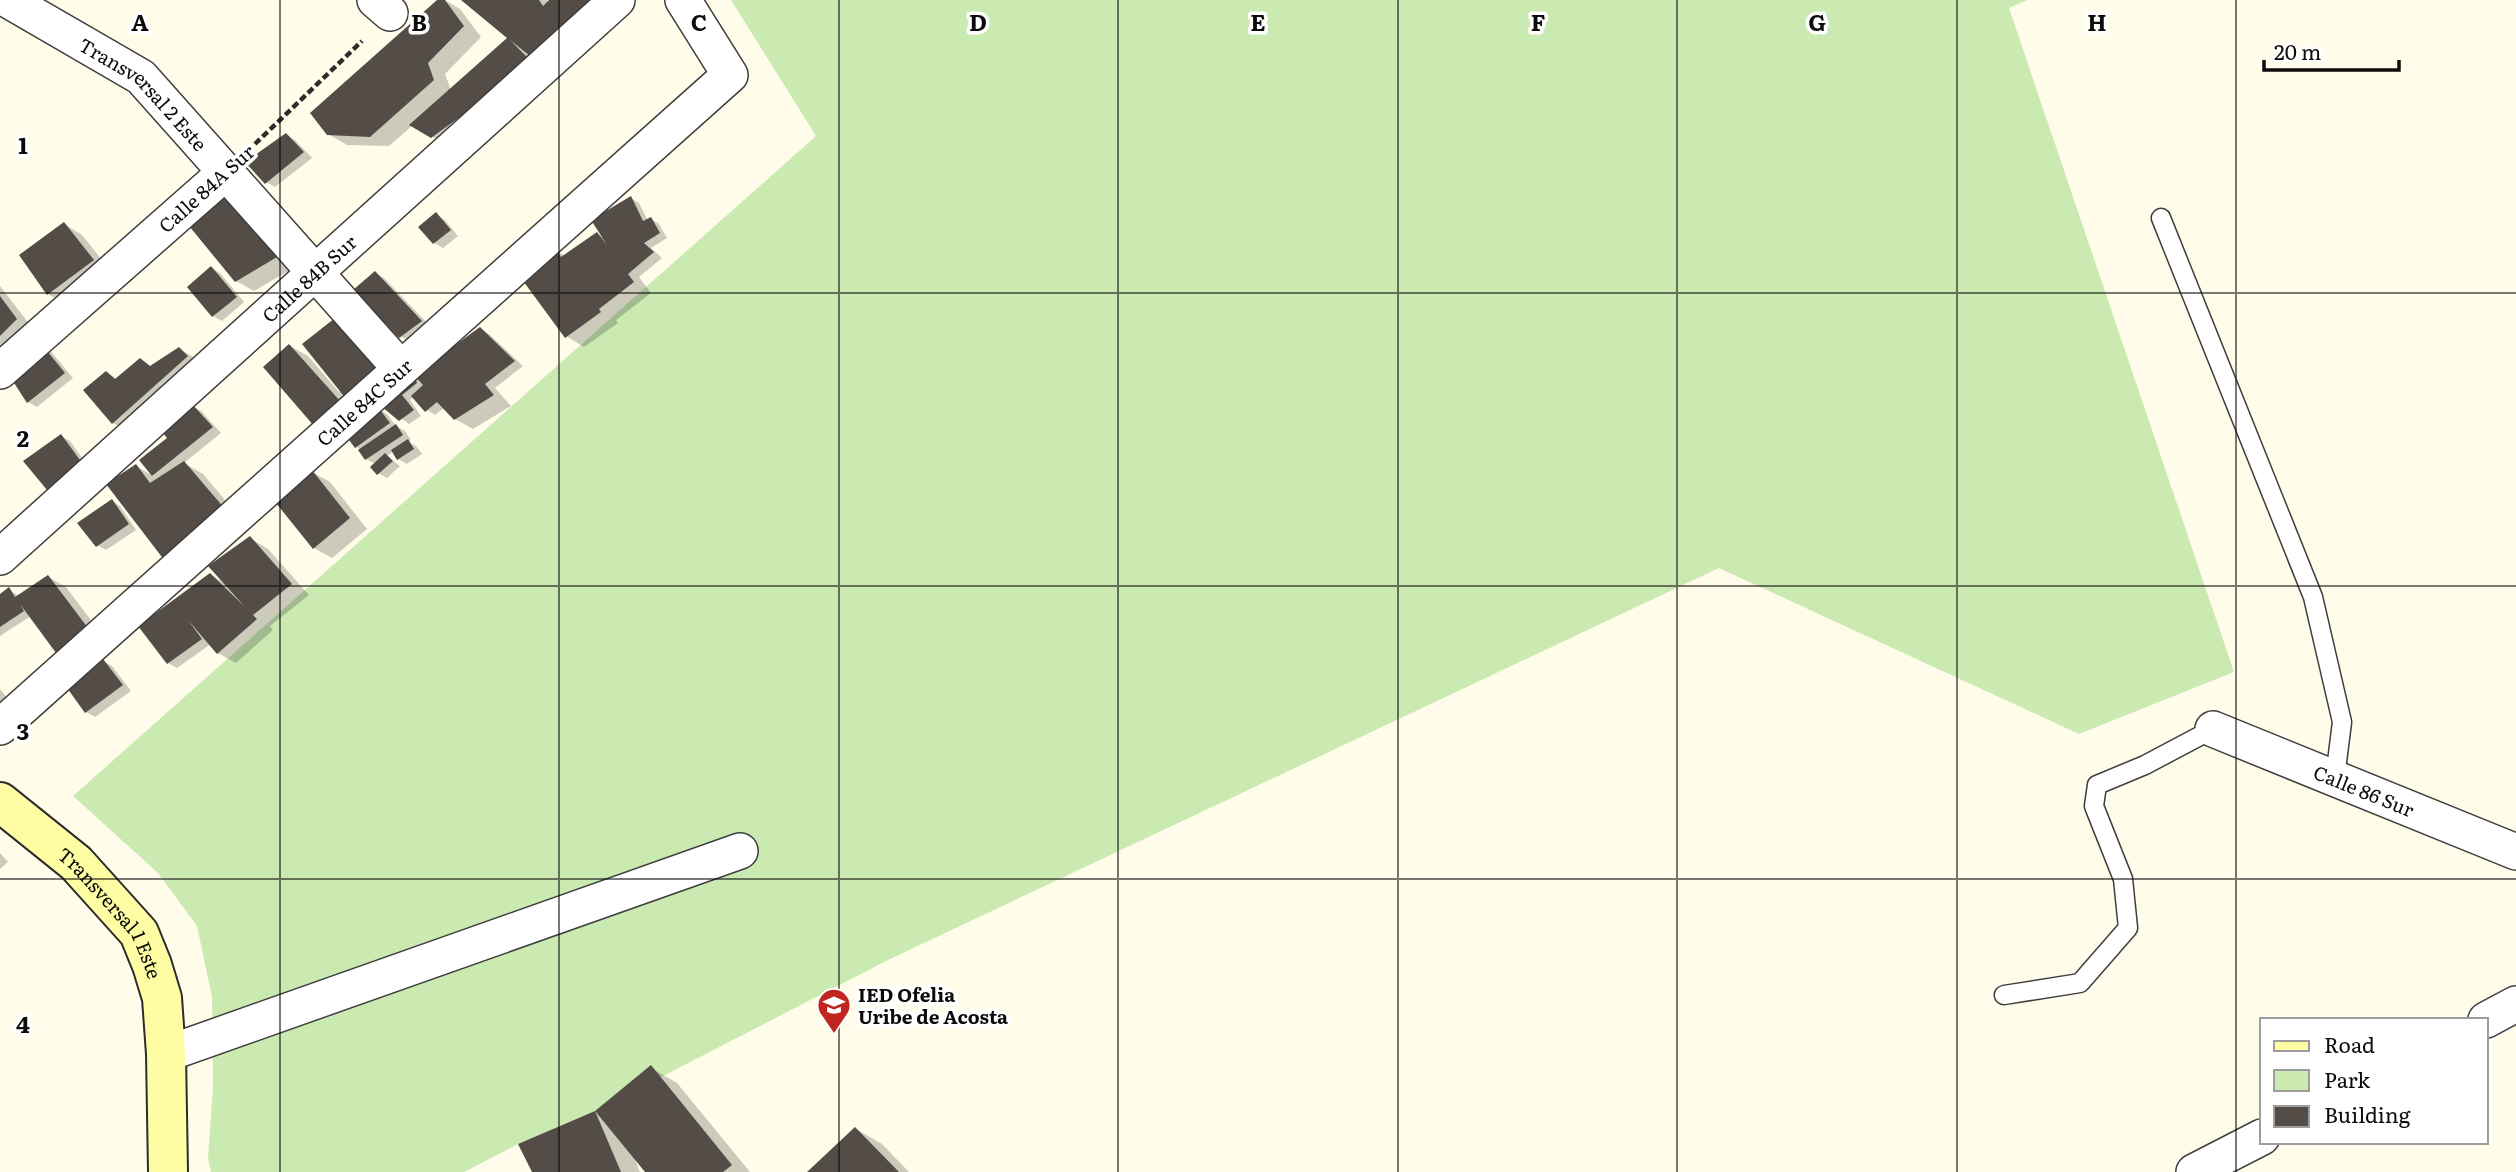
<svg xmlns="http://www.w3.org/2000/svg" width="2516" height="1172" viewBox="0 0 2516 1172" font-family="Literata,serif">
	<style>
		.green { fill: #caeab2 }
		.shadow { fill: #0003 }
		.building { fill: #544d47 }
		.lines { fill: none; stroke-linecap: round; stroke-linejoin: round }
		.lane-casing { stroke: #3e3e3e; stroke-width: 21 }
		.street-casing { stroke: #3e3e3e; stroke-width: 38 }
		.secondary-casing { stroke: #2d2d2d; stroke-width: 42 }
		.path { stroke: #2d2d2d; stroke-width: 4.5; stroke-dasharray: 7 3.5; stroke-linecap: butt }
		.lane { stroke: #fff; stroke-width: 18 }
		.street { stroke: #fff; stroke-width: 35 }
		.secondary { stroke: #fffda4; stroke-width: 38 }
		.grid { fill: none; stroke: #0b0b0b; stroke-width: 2; stroke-opacity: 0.55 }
		.labels { text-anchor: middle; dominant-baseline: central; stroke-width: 7; stroke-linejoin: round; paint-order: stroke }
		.street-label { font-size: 19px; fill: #0b0b0b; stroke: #fff }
		.poi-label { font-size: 19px; font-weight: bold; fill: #0b0b0b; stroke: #fff; text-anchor: start }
		.grid-label { font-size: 23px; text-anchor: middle; font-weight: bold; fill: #0b0b0b; stroke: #fff; stroke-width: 7; stroke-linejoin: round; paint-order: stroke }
	</style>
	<rect width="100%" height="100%" fill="#fffde9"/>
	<!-- green -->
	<path class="green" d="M 731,0 L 2027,0 L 2009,8 L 2234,672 L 2079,734 L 1719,568 L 890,959 L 595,1111 L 518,1144 L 464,1172 L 211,1172 L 208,1159 L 213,1085 L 212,997 L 197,926 L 158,873 L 73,796 L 816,136 Z"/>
	<!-- shadow -->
	<path class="shadow" d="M 440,0 L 445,0 L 460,9 L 481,37 L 445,74 L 451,90 L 510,38 L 464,0 L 547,0 L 549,3 L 552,0 L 598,0 L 450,147 L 413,125 L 389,146 L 347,145 L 328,134 Z
		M 286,135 L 295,140 L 312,158 L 275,187 L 266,182 Z
		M 631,198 L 639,203 L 648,221 L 651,219 L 659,224 L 667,238 L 651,248 L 662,258 L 639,277 L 651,293 L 616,320 L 618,323 L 584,347 L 566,336 L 555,250 L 565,256 L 597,234 L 607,239 Z
		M 436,215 L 445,220 L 458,236 L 443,248 L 434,243 Z
		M 249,220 L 299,265 L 254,291 L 236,281 Z
		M 64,224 L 82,235 L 111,271 L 66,305 L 48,294 Z
		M 211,268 L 220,273 L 244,302 L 222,321 L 213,316 Z
		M 375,273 L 384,278 L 430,326 L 409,341 L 400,336 Z
		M 0,286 L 34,330 L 0,362 Z
		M 335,320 L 420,380 L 481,329 L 489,334 L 523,366 L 495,388 L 511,406 L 473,429 L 455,419 L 445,407 L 435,415 L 427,410 L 414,397 L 410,400 L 421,416 L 409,424 L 377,400 L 367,409 L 343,396 L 363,419 L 378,409 L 387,414 L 396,426 L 405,431 L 411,440 L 408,442 L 416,446 L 422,454 L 407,464 L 398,459 L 394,451 L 387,456 L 400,466 L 387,478 L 378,473 L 376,464 L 366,459 L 362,450 L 356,447 L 290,346 L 308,356 L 339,392 L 342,390 Z
		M 48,348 L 73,378 L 37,407 L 28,402 Z
		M 179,349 L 197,359 L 131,433 L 113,423 L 107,373 L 117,379 L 151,367 Z
		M 192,406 L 201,411 L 221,433 L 184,463 L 203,474 L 242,520 L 187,574 L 136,466 L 155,477 L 142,460 L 169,438 Z
		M 61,436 L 70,441 L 92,472 L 62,500 Z
		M 312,472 L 330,482 L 367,529 L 332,558 L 314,548 Z
		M 112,501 L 120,506 L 136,530 L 106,550 L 97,545 Z
		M 250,538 L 268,549 L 309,595 L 270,626 L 273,630 L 236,663 L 218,653 L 211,644 L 177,668 L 168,663 L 140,626 L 210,575 L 225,583 Z
		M 48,577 L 66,587 L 108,643 L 31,616 L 0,636 L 0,597 L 9,590 L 19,596 Z
		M 103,661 L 112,666 L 131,691 L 95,717 L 86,712 Z
		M 0,689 L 27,722 L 0,742 Z
		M 0,853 L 8,862 L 0,869 Z
		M 651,1068 L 677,1083 L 750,1172 L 647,1172 L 634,1157 L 640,1172 L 534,1172 L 521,1145 L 596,1112 Z
		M 856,1129 L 882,1144 L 909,1172 L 810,1172 Z"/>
	<!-- building -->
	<path class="building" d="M 437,0 L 445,0 L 464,26 L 428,63 L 434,80 L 370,137 L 327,135 L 310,113 Z
		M 461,0 L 539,0 L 543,6 L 549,0 L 590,0 L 594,4 L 537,60 L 532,52 L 530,56 L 510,40 L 533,63 L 431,138 L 409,125 L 507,38 Z
		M 286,133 L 304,152 L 265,184 L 245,162 Z
		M 226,196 L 282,254 L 235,282 L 185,221 Z
		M 631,196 L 643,221 L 651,217 L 660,233 L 644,243 L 654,252 L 628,274 L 634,282 L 599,309 L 601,312 L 565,338 L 518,274 L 555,248 L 561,257 L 597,232 L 607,245 L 591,220 Z
		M 436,212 L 451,230 L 433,244 L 418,227 Z
		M 64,222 L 94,260 L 47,295 L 19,255 Z
		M 211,266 L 237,297 L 212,317 L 187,287 Z
		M 375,271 L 422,321 L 399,338 L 353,290 Z
		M 0,296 L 17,319 L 0,336 Z
		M 335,318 L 380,373 L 347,400 L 302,344 Z
		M 480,327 L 515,361 L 485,384 L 494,395 L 454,420 L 437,402 L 425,412 L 411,396 L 423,385 L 414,375 Z
		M 39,341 L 65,373 L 27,403 L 7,372 Z
		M 289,344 L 349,411 L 321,434 L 263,367 Z
		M 179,347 L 188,356 L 112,424 L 83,390 L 106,371 L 115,379 L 140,358 L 150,366 Z
		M 414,375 L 417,383 L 402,395 L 414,410 L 399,421 L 376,402 Z
		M 192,404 L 213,427 L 152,476 L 139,460 L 167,438 L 159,428 Z
		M 378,407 L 390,423 L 355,448 L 343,432 Z
		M 396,424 L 403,435 L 365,460 L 358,450 Z
		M 61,434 L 85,467 L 52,496 L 23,461 Z
		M 408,439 L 414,449 L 397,460 L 391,450 Z
		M 385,453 L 393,461 L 377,475 L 370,467 Z
		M 184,461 L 225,509 L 168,565 L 106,484 L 136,464 L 150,483 Z
		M 312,470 L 350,518 L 313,549 L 272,498 Z
		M 112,499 L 129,524 L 96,547 L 77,523 Z
		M 250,536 L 292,584 L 253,615 L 257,619 L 217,654 L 188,620 L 202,639 L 167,664 L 138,626 L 210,573 L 245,607 L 208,566 Z
		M 48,575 L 91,632 L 59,657 L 20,604 L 24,611 L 0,627 L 0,594 L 9,587 L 15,597 Z
		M 103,659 L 123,685 L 85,713 L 65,685 Z
		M 651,1065 L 732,1165 L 723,1172 L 645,1172 L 595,1111 L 621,1172 L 532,1172 L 518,1144 L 595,1111 Z
		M 855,1127 L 899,1172 L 807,1172 Z"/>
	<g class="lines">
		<defs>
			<path id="lane" d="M 2161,218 L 2313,597 L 2342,722 L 2335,778
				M 2004,995 L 2080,983 L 2128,928 L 2123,879 L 2094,806 L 2097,785 L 2145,765 L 2213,729"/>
			<g id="street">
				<path id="s1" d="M 8,0 L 141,77 L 401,369"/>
				<path d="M 375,0 L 390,13"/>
				<path d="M 0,371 L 226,172"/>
				<path id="s2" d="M 0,557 L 617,0"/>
				<path id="s3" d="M 0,727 L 730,75 L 683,0"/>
				<path id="s4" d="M 2213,729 L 2516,852"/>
				<path d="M 2486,1020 L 2516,1004"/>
				<path d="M 166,1054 L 740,851"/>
				<path d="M 2194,1172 L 2262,1137"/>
			</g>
			<g id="secondary">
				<path id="s5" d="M 0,802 L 76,863 L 139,933 L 152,965 L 162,998 L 166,1054 L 168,1172"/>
			</g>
		</defs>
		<!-- lane casing -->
		<use href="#lane" class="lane-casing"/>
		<!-- street casing -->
		<use href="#street" class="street-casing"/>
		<!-- secondary casing -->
		<use href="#secondary" class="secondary-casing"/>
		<!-- path -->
		<path class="path" d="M 255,144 L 362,41"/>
		<!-- lane -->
		<use href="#lane" class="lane"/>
		<!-- street -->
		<use href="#street" class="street"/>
		<!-- secondary -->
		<use href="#secondary" class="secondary"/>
	</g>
	<!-- grid -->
	<path class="grid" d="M 280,0 L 280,1172M 559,0 L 559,1172M 839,0 L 839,1172M 1118,0 L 1118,1172M 1398,0 L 1398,1172M 1677,0 L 1677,1172M 1957,0 L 1957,1172M 2236,0 L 2236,1172M 0,293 L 2516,293M 0,586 L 2516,586M 0,879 L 2516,879"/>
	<!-- icons -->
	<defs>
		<symbol id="school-pin" viewBox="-11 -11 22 30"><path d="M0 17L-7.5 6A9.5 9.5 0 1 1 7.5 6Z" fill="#c0261f" stroke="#fff"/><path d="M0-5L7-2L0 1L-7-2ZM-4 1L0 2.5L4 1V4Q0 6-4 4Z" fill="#fff"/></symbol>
	</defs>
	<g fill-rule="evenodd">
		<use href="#school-pin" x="815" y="986" width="38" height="52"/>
	</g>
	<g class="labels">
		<!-- street labels -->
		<g class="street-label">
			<text stroke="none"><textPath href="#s1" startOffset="166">Transversal 2 Este</textPath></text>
			<text transform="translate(206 188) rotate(-42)">Calle 84A Sur</text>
			<text stroke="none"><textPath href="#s2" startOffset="416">Calle 84B Sur</textPath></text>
			<text stroke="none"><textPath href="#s3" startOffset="488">Calle 84C Sur</textPath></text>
			<text stroke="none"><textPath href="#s4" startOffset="163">Calle 86 Sur</textPath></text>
			<text stroke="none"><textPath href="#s5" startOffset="159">Transversal 1 Este</textPath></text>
		</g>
		<!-- poi labels -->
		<g class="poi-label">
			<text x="858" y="994">IED Ofelia<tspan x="858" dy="22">Uribe de Acosta</tspan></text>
		</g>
	</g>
	<g class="grid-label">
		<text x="140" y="31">A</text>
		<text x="419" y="31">B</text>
		<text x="699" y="31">C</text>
		<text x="978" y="31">D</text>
		<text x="1258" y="31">E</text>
		<text x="1538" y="31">F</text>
		<text x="1817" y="31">G</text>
		<text x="2097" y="31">H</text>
		<text x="23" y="154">1</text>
		<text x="23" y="447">2</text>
		<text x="23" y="740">3</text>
		<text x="23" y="1033">4</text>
	</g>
	<!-- legend -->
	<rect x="2260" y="1018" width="228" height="126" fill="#ffffff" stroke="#9d9d9d" stroke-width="2"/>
	<rect x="2274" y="1041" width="35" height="10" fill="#fffda4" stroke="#9d9d9d" stroke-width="2"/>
	<text x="2324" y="1053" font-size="21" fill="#0b0b0b">Road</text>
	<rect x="2274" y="1070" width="35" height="21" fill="#caeab2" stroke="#9d9d9d" stroke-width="2"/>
	<text x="2324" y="1088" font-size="21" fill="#0b0b0b">Park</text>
	<rect x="2274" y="1106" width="35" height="21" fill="#544d47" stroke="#9d9d9d" stroke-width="2"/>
	<text x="2324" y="1123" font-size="21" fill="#0b0b0b">Building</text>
	<!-- scale -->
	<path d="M2264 60v10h135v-10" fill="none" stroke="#0b0b0b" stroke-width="3.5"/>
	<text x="2274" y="60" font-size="21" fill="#0b0b0b" stroke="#ffffff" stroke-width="5" paint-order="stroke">20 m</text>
</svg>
